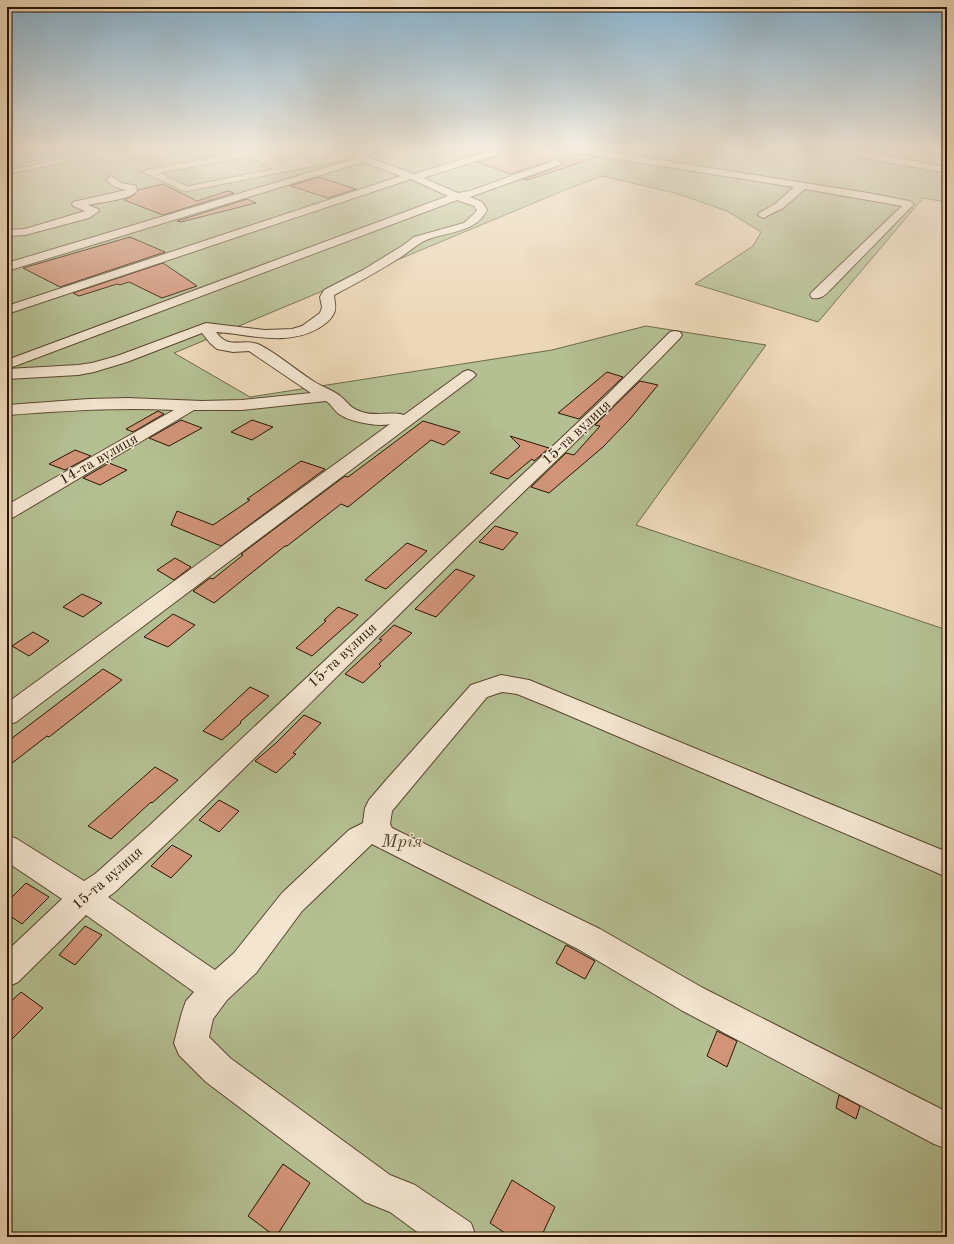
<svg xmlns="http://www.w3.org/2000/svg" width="954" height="1244" viewBox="0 0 954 1244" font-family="'Old Standard TT',serif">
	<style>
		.green { fill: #b4bf92; stroke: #6e6a49 }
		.water { fill: #9ab8b5; stroke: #6c776d }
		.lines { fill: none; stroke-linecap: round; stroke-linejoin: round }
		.shore { stroke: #61665a; stroke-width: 1 }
		.building { fill: #d19479; stroke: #281500 }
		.minor-casing { stroke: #59462e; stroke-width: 2 }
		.minor { fill: #f3e5d0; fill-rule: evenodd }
		.labels { text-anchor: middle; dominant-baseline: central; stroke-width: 3; stroke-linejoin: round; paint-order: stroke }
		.street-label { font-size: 15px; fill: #281500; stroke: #f3e5d0 }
		.near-park-label { font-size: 18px; font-style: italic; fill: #52482c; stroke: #f3e5d0 }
	</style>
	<rect width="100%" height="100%" fill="#ecd7b7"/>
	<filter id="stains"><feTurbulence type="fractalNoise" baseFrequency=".005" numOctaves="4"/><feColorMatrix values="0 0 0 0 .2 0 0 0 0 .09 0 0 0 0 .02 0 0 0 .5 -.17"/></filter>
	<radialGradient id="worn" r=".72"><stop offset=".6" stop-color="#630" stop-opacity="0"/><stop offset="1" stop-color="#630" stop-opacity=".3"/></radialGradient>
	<!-- green -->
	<path class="green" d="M 156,149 L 230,149 L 237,152 L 140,171 L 185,192 L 351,159 L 332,149 L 947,149 L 947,202 L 923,198 L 818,322 L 695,284 L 753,246 L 761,232 L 727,211 L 675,193 L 602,176 L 565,190 L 174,353 L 250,397 L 552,350 L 646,326 L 766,345 L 636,525 L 947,630 L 947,1237 L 7,1237 L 7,175 L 96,155 L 110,162 L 141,157 L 141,152 Z
		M 250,157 L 272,169 L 187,186 L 161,173 Z"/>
	<!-- water -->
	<path class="water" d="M 7,149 L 101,149 L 104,151 L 79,156 L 73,152 L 70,153 L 76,156 L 7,170 Z"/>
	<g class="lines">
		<!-- shore -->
		<path class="shore" d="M 7,161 L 63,149
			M 7,166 L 66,154 L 70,149"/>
	</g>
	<!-- building -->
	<path class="building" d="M 448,149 L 567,149 L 572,153 L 597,157 L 527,180 L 524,179 L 560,166 L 562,163 L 556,159 L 511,174 L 477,162 L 497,156 L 500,153 L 496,150 L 490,150 L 464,157 L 447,152 Z
		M 318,177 L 356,189 L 328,198 L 291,186 Z
		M 163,184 L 197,201 L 228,191 L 234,193 L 163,215 L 124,200 L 134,195 L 138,190 Z
		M 247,199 L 256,203 L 181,222 L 177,221 Z
		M 130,237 L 165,252 L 60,287 L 23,268 Z
		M 163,263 L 197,286 L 162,298 L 129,282 L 120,285 L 117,284 L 79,296 L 73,293 Z
		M 607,372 L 623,377 L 579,419 L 558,413 Z
		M 640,381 L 658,385 L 630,419 L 603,447 L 549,493 L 531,487 L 566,453 L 574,455 L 600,426 L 595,425 Z
		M 158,411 L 164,414 L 133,432 L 126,429 Z
		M 181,420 L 202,428 L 169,446 L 149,438 Z
		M 252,420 L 273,427 L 252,440 L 231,432 Z
		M 423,421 L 460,432 L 444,445 L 431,440 L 348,507 L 341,504 L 287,546 L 285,546 L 214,603 L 193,591 L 210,578 L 213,579 L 243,555 L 241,554 L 345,476 L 348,477 Z
		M 510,436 L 549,448 L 534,461 L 532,459 L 508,479 L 490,473 L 520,446 Z
		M 75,450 L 91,456 L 65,470 L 49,464 Z
		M 301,461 L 325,469 L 221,546 L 171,525 L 177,511 L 213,525 L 250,500 L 247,499 Z
		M 109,463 L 127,470 L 100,485 L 83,478 Z
		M 495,526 L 518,533 L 503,550 L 479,542 Z
		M 407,543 L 427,551 L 386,589 L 365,580 Z
		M 175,558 L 191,567 L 174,580 L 157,570 Z
		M 456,569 L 475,576 L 436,617 L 415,609 Z
		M 82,594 L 102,603 L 83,617 L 63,607 Z
		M 338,607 L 358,615 L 312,656 L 296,648 L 326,621 L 324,620 Z
		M 173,614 L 195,625 L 168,647 L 144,637 Z
		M 394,625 L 412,633 L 379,664 L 381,666 L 363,683 L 345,674 L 382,640 L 379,639 Z
		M 33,632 L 49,641 L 29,656 L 12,646 Z
		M 103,669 L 122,680 L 49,737 L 47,736 L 7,767 L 7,742 Z
		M 250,687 L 269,696 L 240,722 L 241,723 L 222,740 L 203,731 Z
		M 304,715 L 321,723 L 293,753 L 296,754 L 276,773 L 255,761 L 276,743 Z
		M 155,767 L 178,780 L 152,803 L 151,802 L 111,839 L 88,826 Z
		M 219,800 L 239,811 L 219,832 L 199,820 Z
		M 172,845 L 192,856 L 171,878 L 151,866 Z
		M 26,883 L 49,897 L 22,924 L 7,914 L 7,902 Z
		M 85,926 L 102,935 L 75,965 L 59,955 Z
		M 566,945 L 595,961 L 585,979 L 556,963 Z
		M 21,992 L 43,1008 L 7,1044 L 7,1005 Z
		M 717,1031 L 737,1041 L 727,1067 L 707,1056 Z
		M 839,1095 L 860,1106 L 856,1119 L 836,1108 Z
		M 283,1164 L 310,1183 L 276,1237 L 248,1216 Z
		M 512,1180 L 555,1207 L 541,1237 L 511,1237 L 490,1223 Z"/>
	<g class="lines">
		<defs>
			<path id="minor" d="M 350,149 C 357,149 364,149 367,157 L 414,174 L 490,151 L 496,151 L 498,153 L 496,155 L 423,178 L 458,193 L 470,191 L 553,161 L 556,160 L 561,163 L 559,165 L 470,197 L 482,202 L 487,210 C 475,234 446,231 424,241 C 416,245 409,252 401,257 C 379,271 357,283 334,295 C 334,301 337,307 334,313 C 331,320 325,324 319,328 C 286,347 250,334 216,332 C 229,351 243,337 260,345 C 279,355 296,370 313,381 C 322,387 333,390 340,396 C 349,403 349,408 362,412 C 376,417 390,411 404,415 L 463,372 L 468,370 L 473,372 L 476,375 L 473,378 L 16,722 L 7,725 L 7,703 L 390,424 C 377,427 350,422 339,414 C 334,410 331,404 326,401 L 242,410 L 194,410 L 14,517 L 7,519 L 7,505 L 174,410 C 118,407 63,411 7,415 L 7,405 L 89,399 L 128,398 L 202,401 L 242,400 L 311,393 L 249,351 L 233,352 L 217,349 L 210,343 L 202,333 L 127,362 L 94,372 L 78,375 L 7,379 L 7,360 L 448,196 L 411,179 L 7,314 L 7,306 L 401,176 L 363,162 L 7,271 L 7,263 L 358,158 ZM 457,200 L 474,206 L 477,210 L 474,214 L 464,223 L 414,237 L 402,246 L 363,270 L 324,290 L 320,297 L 322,307 L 320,313 L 302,326 L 292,329 L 265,330 L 206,323 L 117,356 L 92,363 L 78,365 L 7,369 Z
				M 568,149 L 591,149 L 868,193 L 909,201 L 914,204 L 833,287 C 827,293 822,300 812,298 L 810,295 L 812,292 L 902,206 L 805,189 L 783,208 L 763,218 L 758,215 L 759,213 L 775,204 L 794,187 L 572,152 Z
				M 827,149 L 848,149 L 947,167 L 947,173 L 831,152 Z
				M 111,176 L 122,183 L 136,186 L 137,191 C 130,200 100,202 88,205 L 98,209 L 99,211 L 89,218 L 25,235 L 7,236 L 7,230 L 25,229 L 85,211 L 73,206 L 72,204 L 73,202 L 126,190 C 118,188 111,186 106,179 Z
				M 675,331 L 680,332 L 682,335 L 680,338 C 612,409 540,475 470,544 C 352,661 236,779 115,892 L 108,897 L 215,970 L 234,953 L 282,893 L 349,830 L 363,823 L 365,808 L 369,800 L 387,779 L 471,685 L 501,675 L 529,680 L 947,852 L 947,877 L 549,707 L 517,694 L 502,692 L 487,697 L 392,811 L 390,824 L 392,828 L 600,929 L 703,988 L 947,1112 L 947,1149 L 934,1144 L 681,1010 L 578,949 L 372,844 L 302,911 L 256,973 L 227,1000 L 213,1019 L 209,1037 L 230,1058 L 390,1175 L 415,1185 L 471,1223 L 476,1237 L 424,1237 L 390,1212 L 365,1202 L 206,1082 L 179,1055 L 174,1043 L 182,1012 L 186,1001 L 194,992 L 86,915 L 18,982 L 7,987 L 7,951 L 62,899 L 7,862 L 7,835 L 17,839 L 84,881 L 95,874 L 150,825 L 606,396 L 670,332 Z"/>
		</defs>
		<!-- minor casing -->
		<use href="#minor" class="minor-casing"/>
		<!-- minor -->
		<use href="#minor" class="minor"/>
	</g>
	<!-- sky -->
	<linearGradient id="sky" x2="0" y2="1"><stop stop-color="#89b6d4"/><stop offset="0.46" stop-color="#f6eddf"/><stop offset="1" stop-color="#f6eddf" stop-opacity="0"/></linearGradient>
	<rect width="954" height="323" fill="url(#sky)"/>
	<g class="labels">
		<!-- street labels -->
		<g class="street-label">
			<text transform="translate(577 433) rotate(-43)">15-та вулиця</text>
			<text transform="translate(99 460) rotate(-30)">14-та вулиця</text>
			<text transform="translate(343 656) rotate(-43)">15-та вулиця</text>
			<text transform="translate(108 879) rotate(-41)">15-та вулиця</text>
		</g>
		<!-- near-park labels -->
		<g class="near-park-label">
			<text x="402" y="842">Мрія</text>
		</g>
	</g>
	<!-- margin -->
	<rect width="954" height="1244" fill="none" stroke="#ecd7b7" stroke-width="24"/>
	<rect x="8" y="8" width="938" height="1228" fill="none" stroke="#281500" stroke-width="2"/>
	<rect x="12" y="12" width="930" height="1220" fill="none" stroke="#281500"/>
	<rect width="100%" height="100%" filter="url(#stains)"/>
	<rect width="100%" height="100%" fill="url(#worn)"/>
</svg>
